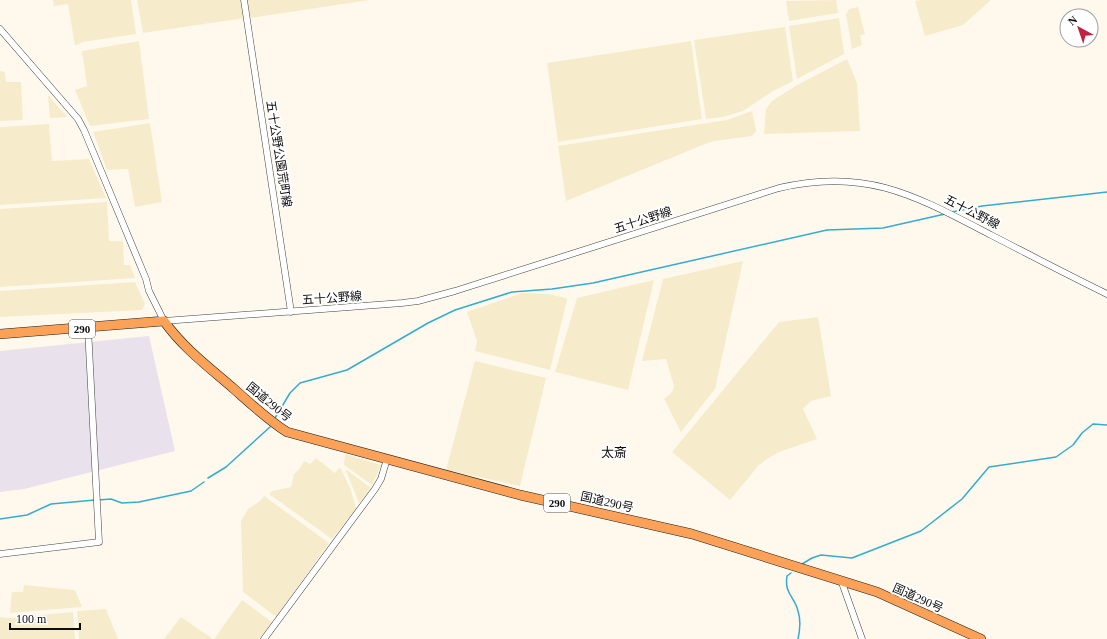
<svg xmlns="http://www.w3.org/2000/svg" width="1107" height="639" viewBox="0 0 1107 639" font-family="'Times New Roman','Noto Sans JP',serif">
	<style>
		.industrial { fill: #e9e1ec }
		.farmland { fill: #f6eccc }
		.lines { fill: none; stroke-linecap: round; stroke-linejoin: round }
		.stream { stroke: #34abd2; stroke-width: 1.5 }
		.tertiary-casing { stroke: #404040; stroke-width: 7 }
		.trunk-casing { stroke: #1e1e1e; stroke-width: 10 }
		.tertiary { stroke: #fff; stroke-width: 6 }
		.trunk { stroke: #fba158; stroke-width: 9 }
		.labels { text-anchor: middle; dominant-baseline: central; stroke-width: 4; stroke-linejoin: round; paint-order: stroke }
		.shield { fill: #fff; stroke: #565656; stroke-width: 1 }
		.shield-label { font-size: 11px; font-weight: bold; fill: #0d0d0d }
		.street-label { font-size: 12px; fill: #0d0d0d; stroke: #fff }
		.neighbourhood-label { font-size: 13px; fill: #0d0d0d; stroke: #fff }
	</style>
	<rect width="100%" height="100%" fill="#fff9ed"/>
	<!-- industrial -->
	<path class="industrial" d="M 149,336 L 175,451 L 24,489 L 0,492 L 0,351 Z"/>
	<!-- farmland -->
	<path class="farmland" d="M 53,0 L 131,0 L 136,34 L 83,42 L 75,46 L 68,4 L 54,6 Z
		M 137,0 L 242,0 L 245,18 L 143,33 Z
		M 247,0 L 369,0 L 250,18 Z
		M 836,0 L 838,13 L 789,21 L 786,1 Z
		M 921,0 L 991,0 L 963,25 L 925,36 L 915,1 Z
		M 858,7 L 865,34 L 860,35 L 862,45 L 852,49 L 846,15 L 849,9 Z
		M 839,18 L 844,54 L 797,79 L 789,26 Z
		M 785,27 L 793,81 L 773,91 L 743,111 L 723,117 L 706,119 L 694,40 Z
		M 139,41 L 149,119 L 90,126 L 75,90 L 87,86 L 82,51 Z
		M 691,41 L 702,119 L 558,142 L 547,63 Z
		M 847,59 L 857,83 L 860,131 L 764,134 L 766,109 L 772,101 L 797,85 Z
		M 0,71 L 5,72 L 6,82 L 21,82 L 23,120 L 0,121 Z
		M 48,96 L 49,96 L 67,117 L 50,118 Z
		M 752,111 L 756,131 L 752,136 L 714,141 L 705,144 L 566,201 L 558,146 L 727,120 Z
		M 150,123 L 162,202 L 135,207 L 128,169 L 107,170 L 93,132 Z
		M 49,124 L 52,161 L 89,159 L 106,198 L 0,205 L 0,127 Z
		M 107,202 L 109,241 L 123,241 L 124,265 L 130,265 L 135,278 L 0,287 L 0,209 Z
		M 743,261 L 715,389 L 681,432 L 664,399 L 672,392 L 674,386 L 666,359 L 642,361 L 663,279 Z
		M 654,280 L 628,390 L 555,372 L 577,298 Z
		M 135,282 L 145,304 L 142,310 L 0,317 L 0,291 Z
		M 522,293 L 548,294 L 566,298 L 567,300 L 550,370 L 475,351 L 477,341 L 467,312 Z
		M 818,317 L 831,396 L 811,401 L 803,409 L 817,439 L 779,452 L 767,459 L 759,465 L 730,500 L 672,452 L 779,322 Z
		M 475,361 L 546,378 L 520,486 L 446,470 Z
		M 345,454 L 381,465 L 372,485 L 344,465 Z
		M 316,458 L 335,473 L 340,467 L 351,490 L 356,509 L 332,539 L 269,494 L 272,491 L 291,487 L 294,474 L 300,468 L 304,461 L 310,464 Z
		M 347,470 L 371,488 L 359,503 L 346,471 Z
		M 264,496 L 329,543 L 276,617 L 243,592 L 241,521 L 248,509 L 260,501 Z
		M 24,585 L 75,590 L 82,607 L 10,613 L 12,592 L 23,592 Z
		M 242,600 L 272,622 L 259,639 L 214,639 Z
		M 106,609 L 118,639 L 79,639 L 77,611 Z
		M 73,612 L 75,639 L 0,639 L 0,617 L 8,618 Z
		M 181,617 L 213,639 L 164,639 Z"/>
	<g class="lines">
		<!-- stream -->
		<path class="stream" d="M 952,212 L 982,206 L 1107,192
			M 275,418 L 290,393 L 300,383 L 347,370 L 428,323 L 455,310 L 512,292 L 552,289 L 593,283 L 827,230 L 883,228 L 945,214
			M 208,478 L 226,467 L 270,427
			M 98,500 L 111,499 L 122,503 L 139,502 L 191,491 L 204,482
			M 0,519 L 27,515 L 51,504 L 95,500
			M 802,564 L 812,558 L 821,555 L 852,558 L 921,531 L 962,499 L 989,467 L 1056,457 L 1073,445 L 1082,433 L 1093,424 L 1107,425
			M 791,573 L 787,576 C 784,594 795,597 798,611 C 801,620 800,630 798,639"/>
		<defs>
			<path id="tertiary" d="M 244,0 L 291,312
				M 0,29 L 78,119 L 84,130 L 146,279 L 149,291 L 164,321 L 402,303 L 418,301 L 455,291 L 779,188 C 866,167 916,196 991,235 C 1030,255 1068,275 1107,294
				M 0,554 L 99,542 L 88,328
				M 841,580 L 862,639
				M 264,639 L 375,489 L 381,479 L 387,459"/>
			<path id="trunk" d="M 0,334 L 164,321 C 183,348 210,368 234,389 C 251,404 268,420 287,432 L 520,495 L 692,534 L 877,592 L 981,639"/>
		</defs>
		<!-- tertiary casing -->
		<use href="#tertiary" class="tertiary-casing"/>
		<!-- trunk casing -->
		<use href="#trunk" class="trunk-casing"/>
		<!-- tertiary -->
		<use href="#tertiary" class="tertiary"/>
		<!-- trunk -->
		<use href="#trunk" class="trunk"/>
	</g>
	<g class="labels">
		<!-- shield labels -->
		<g class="shield">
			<rect x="69" y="320" width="26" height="18" rx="3"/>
			<rect x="544" y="494" width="26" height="18" rx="3"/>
		</g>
		<g class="shield-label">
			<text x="82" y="329">290</text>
			<text x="557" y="503">290</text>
		</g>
		<!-- street labels -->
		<g class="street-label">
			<text transform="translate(279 154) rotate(81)">五十公野公園荒町線</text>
			<text transform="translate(972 212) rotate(27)">五十公野線</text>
			<text transform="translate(643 220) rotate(-18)">五十公野線</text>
			<text transform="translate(332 298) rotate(-4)">五十公野線</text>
			<text transform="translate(269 402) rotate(39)">国道290号</text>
			<text transform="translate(607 502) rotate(13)">国道290号</text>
			<text transform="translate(918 598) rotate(24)">国道290号</text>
		</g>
		<!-- neighbourhood labels -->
		<g class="neighbourhood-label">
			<text x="614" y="452">太斎</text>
		</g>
	</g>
	<!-- north arrow -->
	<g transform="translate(1079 28) rotate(320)"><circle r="19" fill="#ffffff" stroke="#9e9e9e"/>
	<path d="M0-3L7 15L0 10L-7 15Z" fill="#c12041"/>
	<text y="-6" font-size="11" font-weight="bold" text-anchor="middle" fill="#0d0d0d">N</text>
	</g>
	<!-- scale -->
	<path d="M10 623v6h70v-6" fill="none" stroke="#0d0d0d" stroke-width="2"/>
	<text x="16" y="623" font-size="12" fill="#0d0d0d" stroke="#ffffff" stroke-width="3" paint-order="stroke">100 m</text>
</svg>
